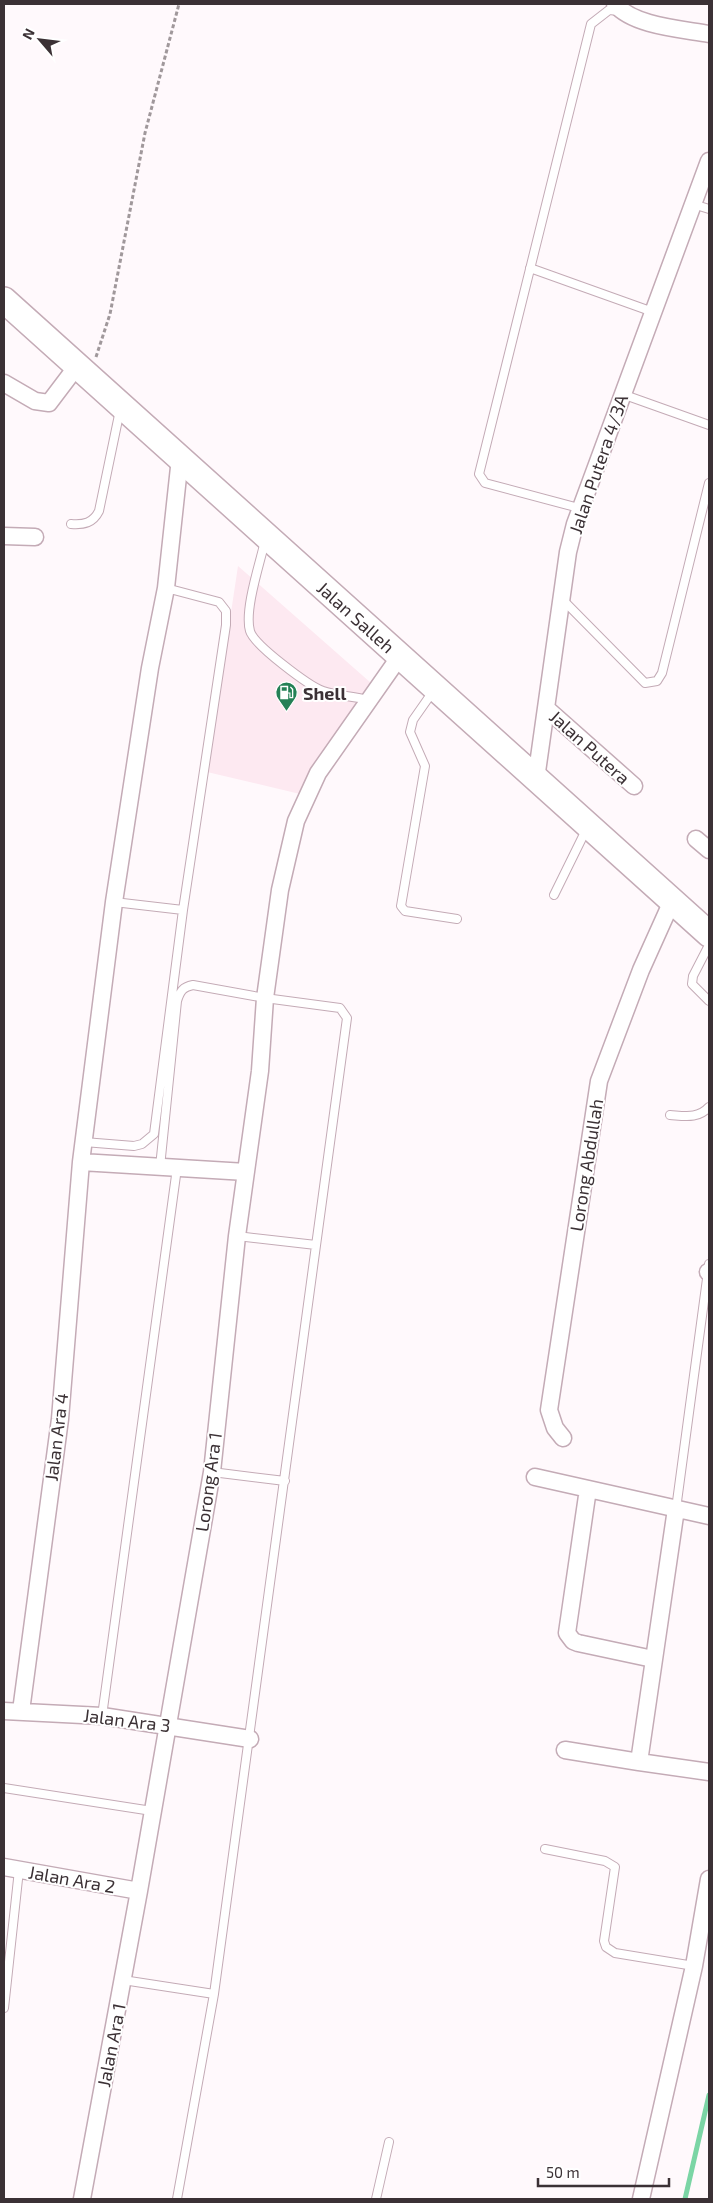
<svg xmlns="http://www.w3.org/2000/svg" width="713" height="2203" viewBox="0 0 713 2203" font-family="'Exo 2',sans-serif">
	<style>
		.built { fill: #fde9f1 }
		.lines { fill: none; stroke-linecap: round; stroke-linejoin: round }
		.stream { stroke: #7bd5a5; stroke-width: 5 }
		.lane-casing { stroke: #c4abb6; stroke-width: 10 }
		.street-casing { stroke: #c4abb6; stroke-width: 19 }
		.primary-casing { stroke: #c4abb6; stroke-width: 28 }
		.path { stroke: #a0989b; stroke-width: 3; stroke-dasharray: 4 2.5; stroke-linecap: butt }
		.lane { stroke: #fff; stroke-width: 8 }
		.street { stroke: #fff; stroke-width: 16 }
		.primary { stroke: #fff; stroke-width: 25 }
		.labels { text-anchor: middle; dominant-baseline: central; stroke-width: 4; stroke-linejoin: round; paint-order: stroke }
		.street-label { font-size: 18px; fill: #3b3135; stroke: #fff }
		.poi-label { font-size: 18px; font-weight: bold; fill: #3b3135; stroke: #fff; text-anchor: start }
	</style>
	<rect width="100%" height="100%" fill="#fff9fc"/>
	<!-- built -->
	<path class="built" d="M 238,566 L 371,683 L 311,772 L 300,794 L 207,772 Z"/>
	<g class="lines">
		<!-- stream -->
		<path class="stream" d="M 685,2199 L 709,2095"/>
		<defs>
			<path id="lane" d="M 693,204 L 709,209
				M 530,268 L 653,312
				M 622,394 L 709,425
				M 579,508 L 485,483 L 479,474 L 591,24 L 609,10 L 619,11
				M 71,524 C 84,525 93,523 99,511 L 120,410
				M 265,541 C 260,563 244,610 250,631 C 254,645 309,686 323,691 C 337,696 353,696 368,700
				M 563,600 L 645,683 L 657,681 L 662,673 L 709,483
				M 434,690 L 413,720 L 410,732 L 425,766 L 401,906 L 405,911 L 457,919
				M 554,895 L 586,830
				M 114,902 L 183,910
				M 709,945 L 693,976 L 692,984 L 709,1001
				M 670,1115 C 685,1116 698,1119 709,1107
				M 84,1142 L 134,1146 L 142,1144 L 154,1134 L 183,910 L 226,625 L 226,611 L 219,602 L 166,588
				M 160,1167 L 177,1001 C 180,991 183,987 193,985 L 265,998 L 340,1008 L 347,1018 L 214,1994 L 177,2199
				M 237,1236 L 316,1245
				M 212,1472 L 285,1481
				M 676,1509 L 709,1264
				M 102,1716 L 177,1168
				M 4,1788 L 152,1811
				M 545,1849 L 605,1861 L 615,1867 L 604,1941 L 606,1947 L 615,1953 L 694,1966
				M 123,1980 L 214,1994
				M 4,2008 L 19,1870
				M 376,2199 L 389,2142"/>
			<path id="street" d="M 615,4 C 633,26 682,29 709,34
				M 4,383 L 35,401 L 49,403 L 77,366
				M 4,536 L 35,537
				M 546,708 L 634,786
				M 536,779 L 568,552 L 575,524 L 709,161
				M 696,839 L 709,850
				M 81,1162 L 246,1172
				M 708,1272 L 709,1272
				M 563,1438 L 555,1428 L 549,1410 L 599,1081 L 641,970 L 672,901
				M 535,1477 L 709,1516
				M 588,1489 L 567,1633 L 573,1641 L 578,1643 L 653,1659
				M 676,1509 L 639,1762 L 709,1772
				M 4,1711 L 102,1716 L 250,1739
				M 21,1711 L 60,1419 L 81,1162 L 114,902 L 150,668 L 166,588 L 180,458
				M 565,1750 L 639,1762
				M 4,1867 L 139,1891
				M 82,2199 L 139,1891 L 212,1472 L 237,1236 L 260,1071 L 265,998 L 280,890 L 296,821 L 318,773 L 400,656
				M 641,2199 L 694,1966 L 709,1879"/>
			<path id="primary" d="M 4,300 L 709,934"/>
		</defs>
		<!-- lane casing -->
		<use href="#lane" class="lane-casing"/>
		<!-- street casing -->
		<use href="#street" class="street-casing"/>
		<!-- primary casing -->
		<use href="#primary" class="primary-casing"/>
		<!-- path -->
		<path class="path" d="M 96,357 L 110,314 L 145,133 L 179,4"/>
		<!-- lane -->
		<use href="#lane" class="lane"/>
		<!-- street -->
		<use href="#street" class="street"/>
		<!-- primary -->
		<use href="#primary" class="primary"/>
	</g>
	<!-- icons -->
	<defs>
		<symbol id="fuel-pin" viewBox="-11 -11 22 30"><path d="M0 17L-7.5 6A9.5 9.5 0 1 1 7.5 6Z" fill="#248056" stroke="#fff"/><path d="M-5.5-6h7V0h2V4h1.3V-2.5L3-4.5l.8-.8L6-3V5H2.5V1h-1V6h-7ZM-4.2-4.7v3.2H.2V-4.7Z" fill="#fff"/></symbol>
	</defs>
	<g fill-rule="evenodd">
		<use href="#fuel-pin" x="274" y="680" width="25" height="34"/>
	</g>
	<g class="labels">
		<!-- street labels -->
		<g class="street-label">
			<text transform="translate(598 464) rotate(-71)">Jalan Putera 4/3A</text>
			<text transform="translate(356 617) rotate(42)">Jalan Salleh</text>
			<text transform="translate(590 747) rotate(42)">Jalan Putera</text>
			<text transform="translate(586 1165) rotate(-81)">Lorong Abdullah</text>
			<text transform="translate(56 1437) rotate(-83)">Jalan Ara 4</text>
			<text transform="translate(208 1482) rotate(-82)">Lorong Ara 1</text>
			<text transform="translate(127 1720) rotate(7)">Jalan Ara 3</text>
			<text transform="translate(72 1879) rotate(10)">Jalan Ara 2</text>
			<text transform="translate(111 2045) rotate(-79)">Jalan Ara 1</text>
		</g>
		<!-- poi labels -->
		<g class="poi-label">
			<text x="303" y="693">Shell</text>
		</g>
	</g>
	<!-- border -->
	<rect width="713" height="2203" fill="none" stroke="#3b3135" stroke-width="10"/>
	<!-- north arrow -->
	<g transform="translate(40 40) rotate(298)" stroke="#ffffff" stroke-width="4" paint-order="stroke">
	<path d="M0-4L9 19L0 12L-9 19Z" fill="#3b3135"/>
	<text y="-8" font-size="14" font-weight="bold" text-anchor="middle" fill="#3b3135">N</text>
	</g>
	<!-- scale -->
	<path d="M538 2178v8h131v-8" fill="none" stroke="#3b3135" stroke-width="2.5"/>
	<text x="546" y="2178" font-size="15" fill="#3b3135" stroke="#ffffff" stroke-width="4" paint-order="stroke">50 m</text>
</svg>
